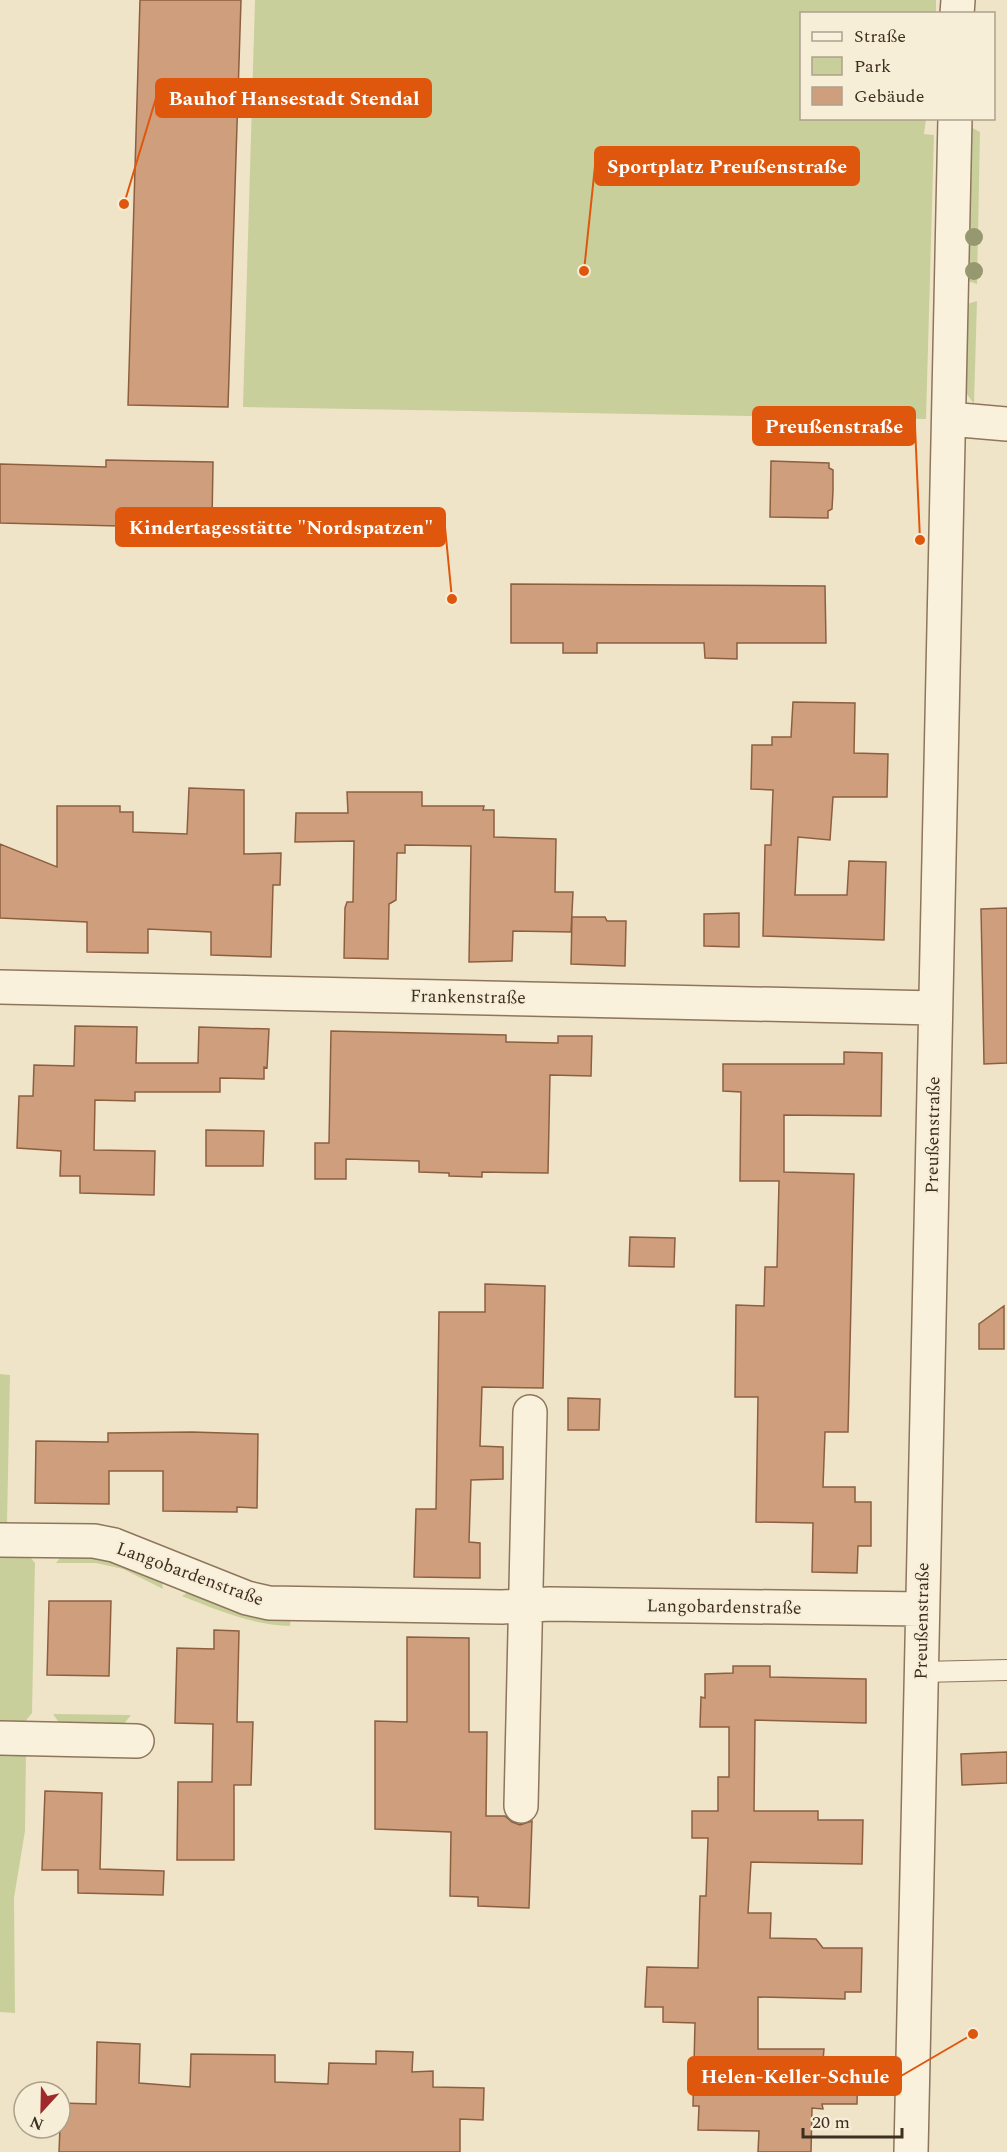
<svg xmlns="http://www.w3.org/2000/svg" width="1007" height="2152" viewBox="0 0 1007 2152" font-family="Spectral,serif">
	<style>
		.green { fill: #c9cf9b }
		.building { fill: #cf9f7d; stroke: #8d5f41; stroke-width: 1.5 }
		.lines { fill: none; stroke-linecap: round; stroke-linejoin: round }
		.lane-casing { stroke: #8d765c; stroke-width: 22 }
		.street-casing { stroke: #8d765c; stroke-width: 36 }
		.lane { stroke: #faf1dc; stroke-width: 20 }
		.street { stroke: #faf1dc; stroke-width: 33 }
		.tree { fill: #96986f }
		.labels { text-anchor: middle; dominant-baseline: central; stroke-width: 4.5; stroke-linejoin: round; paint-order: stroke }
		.street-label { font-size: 18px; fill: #3d2e20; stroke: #f7eed8 }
		.leader { fill: none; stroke: #df570d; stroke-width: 2 }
		.callout-dot { fill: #df570d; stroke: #f7eed8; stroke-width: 2 }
		.callout { fill: #df570d; stroke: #df570d; stroke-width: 2 }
		.callout-label { font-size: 20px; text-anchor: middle; font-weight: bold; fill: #fff }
	</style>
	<rect width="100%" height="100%" fill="#f0e4c8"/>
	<!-- green -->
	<path class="green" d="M 255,0 L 936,0 L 936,13 L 802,14 L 802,118 L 926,119 L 924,134 L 934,135 L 926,419 L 243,407 Z
		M 971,127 L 980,132 L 977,284 L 968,281 Z
		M 977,301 L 974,404 L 966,393 L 967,304 Z
		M 0,1374 L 10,1375 L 7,1523 L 0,1522 Z
		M 0,1553 L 27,1553 L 35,1563 L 32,1713 L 24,1723 L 0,1723 Z
		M 64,1553 L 107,1555 L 161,1576 L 163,1589 L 123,1569 L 96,1563 L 56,1563 Z
		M 191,1590 L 291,1618 L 290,1626 C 252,1625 217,1610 182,1596 Z
		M 53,1714 L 131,1715 L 123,1725 L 60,1724 Z
		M 0,1752 L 26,1752 L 25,1831 L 14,1898 L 15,2013 L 0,2012 Z"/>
	<!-- building -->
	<path class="building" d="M 140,0 L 241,0 L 228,407 L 128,405 Z
		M 106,460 L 213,462 L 212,522 L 119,520 L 119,526 L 0,523 L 0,464 L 106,467 Z
		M 771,461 L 829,463 L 829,468 L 833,470 L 833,491 L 832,509 L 828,511 L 828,518 L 770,517 Z
		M 511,584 L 825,586 L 826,643 L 737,643 L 737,659 L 705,658 L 704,643 L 597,643 L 597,653 L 563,653 L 563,643 L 511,643 Z
		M 793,702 L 855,703 L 854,753 L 888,754 L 887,797 L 833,797 L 830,840 L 798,837 L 795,895 L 847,895 L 849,861 L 886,862 L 884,940 L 763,936 L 765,845 L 771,845 L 773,790 L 751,789 L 752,745 L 772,745 L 772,737 L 791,737 Z
		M 189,788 L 244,790 L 244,854 L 281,853 L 280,885 L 273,885 L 271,957 L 211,955 L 211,932 L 148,929 L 148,953 L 87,952 L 87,922 L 0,918 L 0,844 L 57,867 L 57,806 L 120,806 L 120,812 L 133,812 L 133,832 L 187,834 Z
		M 347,792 L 422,792 L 422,806 L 484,806 L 483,810 L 494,810 L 494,837 L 556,839 L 555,892 L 573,892 L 571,932 L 513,931 L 512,961 L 469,962 L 471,846 L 405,845 L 405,853 L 397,853 L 396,900 L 389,904 L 388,959 L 344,958 L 345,908 L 347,902 L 353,902 L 354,841 L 295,842 L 296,813 L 348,813 Z
		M 1007,908 L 1007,1063 L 984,1064 L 981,909 Z
		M 739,913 L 739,947 L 704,946 L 704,914 Z
		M 572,917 L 605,917 L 607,921 L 626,921 L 625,966 L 571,964 Z
		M 75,1026 L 137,1027 L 136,1063 L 198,1063 L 199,1027 L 269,1029 L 267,1068 L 264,1067 L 264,1079 L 220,1078 L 220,1092 L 135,1092 L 135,1101 L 95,1100 L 94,1150 L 155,1151 L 154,1195 L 80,1193 L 80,1176 L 60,1176 L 61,1151 L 17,1148 L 19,1096 L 33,1096 L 34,1065 L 74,1066 Z
		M 331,1031 L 506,1035 L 506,1042 L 558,1043 L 558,1036 L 592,1036 L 591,1076 L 550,1075 L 548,1173 L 482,1172 L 482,1177 L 449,1176 L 449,1173 L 419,1172 L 419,1161 L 346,1159 L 346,1179 L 315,1179 L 315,1143 L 329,1143 Z
		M 844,1052 L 882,1053 L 881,1116 L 784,1115 L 784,1172 L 854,1174 L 848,1432 L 825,1432 L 823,1487 L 855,1487 L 855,1502 L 871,1502 L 871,1546 L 858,1546 L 857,1573 L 812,1572 L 813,1523 L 756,1522 L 758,1397 L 735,1397 L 736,1305 L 764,1306 L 765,1267 L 777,1267 L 779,1181 L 740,1181 L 741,1092 L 723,1091 L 723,1064 L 844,1064 Z
		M 206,1130 L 264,1131 L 263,1166 L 206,1166 Z
		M 630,1237 L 675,1238 L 674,1267 L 629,1266 Z
		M 485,1284 L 545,1286 L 543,1388 L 482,1387 L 480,1446 L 503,1447 L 503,1479 L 471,1480 L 469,1542 L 480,1543 L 480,1578 L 414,1577 L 416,1509 L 436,1509 L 439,1312 L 485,1312 Z
		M 1004,1306 L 1004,1349 L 979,1349 L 979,1324 Z
		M 568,1398 L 600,1399 L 599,1430 L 568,1430 Z
		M 192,1432 L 258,1434 L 257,1508 L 237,1507 L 237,1512 L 163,1511 L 163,1471 L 109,1471 L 109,1504 L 35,1503 L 36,1441 L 108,1442 L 108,1433 Z
		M 49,1601 L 111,1601 L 109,1676 L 47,1675 Z
		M 214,1630 L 239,1631 L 237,1722 L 253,1722 L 251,1785 L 234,1785 L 234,1860 L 177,1860 L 178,1782 L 212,1782 L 213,1724 L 175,1723 L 177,1648 L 214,1649 Z
		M 407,1637 L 469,1638 L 469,1732 L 487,1732 L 486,1816 L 505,1816 L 512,1822 L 520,1825 L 532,1821 L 529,1908 L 478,1906 L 478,1897 L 450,1896 L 451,1832 L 375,1829 L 375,1721 L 407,1722 Z
		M 733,1666 L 770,1666 L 770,1677 L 866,1679 L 866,1723 L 755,1720 L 754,1811 L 818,1811 L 818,1820 L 863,1820 L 862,1864 L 751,1862 L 748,1913 L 771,1913 L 770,1938 L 816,1939 L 823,1948 L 862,1948 L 861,1992 L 845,1992 L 845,1999 L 758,1997 L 758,2049 L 824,2049 L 823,2060 L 858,2061 L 857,2104 L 822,2104 L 823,2109 L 812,2108 L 811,2152 L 758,2152 L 759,2131 L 698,2130 L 699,2106 L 693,2106 L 695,2023 L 663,2022 L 663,2007 L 645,2007 L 647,1967 L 698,1968 L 700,1896 L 706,1896 L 708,1838 L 692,1838 L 692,1811 L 718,1811 L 718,1777 L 729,1777 L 729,1727 L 700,1727 L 701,1697 L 705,1698 L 705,1674 L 733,1673 Z
		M 1007,1752 L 1007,1783 L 962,1785 L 961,1754 Z
		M 45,1791 L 102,1793 L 100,1869 L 164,1871 L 163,1895 L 78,1893 L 78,1870 L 42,1870 Z
		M 97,2042 L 140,2044 L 139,2083 L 190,2087 L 191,2054 L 275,2055 L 275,2082 L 328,2084 L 329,2063 L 376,2064 L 376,2051 L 413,2052 L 412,2072 L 433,2071 L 433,2087 L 484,2088 L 483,2120 L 460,2119 L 460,2152 L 59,2152 L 61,2103 L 96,2104 Z"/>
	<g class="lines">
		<defs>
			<path id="lane" d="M 921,1672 L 1007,1670"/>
			<path id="street" d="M 957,14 L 958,0
				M 949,419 L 1007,424
				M 0,987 L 935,1008
				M 0,1540 L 94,1541 L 114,1545 L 247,1598 L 269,1603 L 502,1607 L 549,1604 L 922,1609
				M 0,1738 L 137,1741
				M 521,1806 L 530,1412
				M 911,2152 L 955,118"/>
		</defs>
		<!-- lane casing -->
		<use href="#lane" class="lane-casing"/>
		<!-- street casing -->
		<use href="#street" class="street-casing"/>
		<!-- lane -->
		<use href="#lane" class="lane"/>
		<!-- street -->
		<use href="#street" class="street"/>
	</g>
	<!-- trees -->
	<g class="tree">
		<circle cx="974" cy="237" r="9"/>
		<circle cx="974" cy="271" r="9"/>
	</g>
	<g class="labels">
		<!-- street labels -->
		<g class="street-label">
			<text transform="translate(468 997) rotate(1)">Frankenstraße</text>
			<text transform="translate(933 1135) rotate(-89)">Preußenstraße</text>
			<text transform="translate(190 1574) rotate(20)">Langobardenstraße</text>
			<text transform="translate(724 1607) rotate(1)">Langobardenstraße</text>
			<text transform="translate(922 1621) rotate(-89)">Preußenstraße</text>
		</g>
	</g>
	<!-- callouts -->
	<path class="leader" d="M124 204L156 98M584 271L595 166M920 540L915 426M452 599L445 527M973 2034L901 2076"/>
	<g class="callout-dot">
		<circle cx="124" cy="204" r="6"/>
		<circle cx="584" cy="271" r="6"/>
		<circle cx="920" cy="540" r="6"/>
		<circle cx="452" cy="599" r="6"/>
		<circle cx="973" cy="2034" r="6"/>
	</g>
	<g class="callout">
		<rect x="156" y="79" width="275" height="38" rx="6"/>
		<rect x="595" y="147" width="264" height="38" rx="6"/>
		<rect x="753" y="407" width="162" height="38" rx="6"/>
		<rect x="116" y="508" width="329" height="38" rx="6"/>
		<rect x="688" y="2057" width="213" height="38" rx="6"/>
	</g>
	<g class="callout-label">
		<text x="294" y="105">Bauhof Hansestadt Stendal</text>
		<text x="727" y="173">Sportplatz Preußenstraße</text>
		<text x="834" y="433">Preußenstraße</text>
		<text x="281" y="534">Kindertagesstätte "Nordspatzen"</text>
		<text x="795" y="2083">Helen-Keller-Schule</text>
	</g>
	<!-- legend -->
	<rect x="800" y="12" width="195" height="108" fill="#f7eed8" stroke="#ada18e" stroke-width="1.5"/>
	<rect x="812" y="32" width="30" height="9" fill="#faf1dc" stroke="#ada18e" stroke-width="1.5"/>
	<text x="854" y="42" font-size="18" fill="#3d2e20">Straße</text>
	<rect x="812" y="57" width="30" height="18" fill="#c9cf9b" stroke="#ada18e" stroke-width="1.5"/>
	<text x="854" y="72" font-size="18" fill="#3d2e20">Park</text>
	<rect x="812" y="87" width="30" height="18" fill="#cf9f7d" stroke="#ada18e" stroke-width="1.5"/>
	<text x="854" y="102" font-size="18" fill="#3d2e20">Gebäude</text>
	<!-- north arrow -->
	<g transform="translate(42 2110) rotate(202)"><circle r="28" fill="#f7eed8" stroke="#ada18e" stroke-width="1.5"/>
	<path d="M0-4.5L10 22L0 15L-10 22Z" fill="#9e2a2b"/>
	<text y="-9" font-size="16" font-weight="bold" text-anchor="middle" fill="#3d2e20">N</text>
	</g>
	<!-- scale -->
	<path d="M803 2128v9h99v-9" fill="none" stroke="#3d2e20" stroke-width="3"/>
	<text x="812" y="2128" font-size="18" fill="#3d2e20" stroke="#f7eed8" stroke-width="4.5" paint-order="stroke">20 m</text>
</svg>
